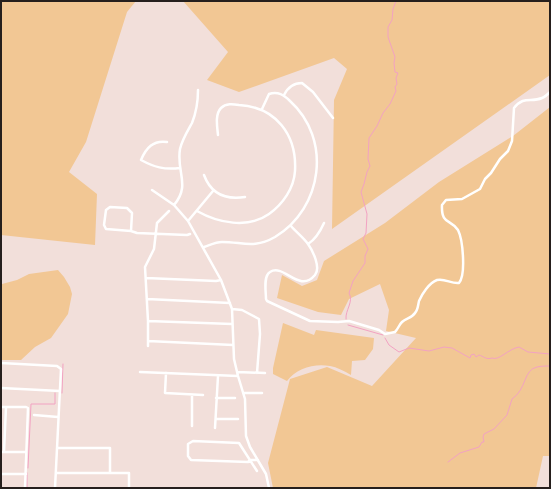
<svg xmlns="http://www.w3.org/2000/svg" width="551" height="489" viewBox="0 0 551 489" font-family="Quicksand,sans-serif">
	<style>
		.green { fill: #f2c794 }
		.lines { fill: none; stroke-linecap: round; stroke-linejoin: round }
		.stream { stroke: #f2a2c2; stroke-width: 1 }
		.minor { stroke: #fff; stroke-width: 2.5 }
	</style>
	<rect width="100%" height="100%" fill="#f2dfda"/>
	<!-- green -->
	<path class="green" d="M 1,1 L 136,1 L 127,12 L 86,142 L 69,172 L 97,194 L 95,245 L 1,235 Z
		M 183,1 L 550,1 L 550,75 L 332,229 L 334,100 L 347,69 L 334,58 L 239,92 L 207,80 L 228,52 Z
		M 550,107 L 550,456 L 543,456 L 536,488 L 273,488 L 268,463 L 290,379 L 327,367 L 372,386 L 416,338 L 386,331 L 389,310 L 380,284 L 349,299 L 341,315 L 318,312 L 277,298 L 282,275 L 302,286 L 317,280 L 324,261 L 385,223 L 439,182 L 513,136 Z
		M 58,270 L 64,277 L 70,287 L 72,294 L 68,314 L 51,338 L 35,347 L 21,360 L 1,360 L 2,284 L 17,280 L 29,274 Z
		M 283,323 L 314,335 L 316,330 L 374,338 L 373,349 L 365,360 L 352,361 L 351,375 C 344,371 337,367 330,366 C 315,363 296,368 287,381 L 273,374 L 273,368 Z"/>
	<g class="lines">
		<!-- stream -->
		<path class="stream" d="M 346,319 C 345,310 354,302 349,293 L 353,281 L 365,263 L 365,256 L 368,249 L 363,239 L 366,233 L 367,214 L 361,192 L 364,184 L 367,172 L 370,166 L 368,159 L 369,138 L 377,126 L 383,113 L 390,104 L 396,91 L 395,87 L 397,84 L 396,78 L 398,73 L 395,72 L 394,63 L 395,57 L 388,37 L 388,27 L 392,20 L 393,9 L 396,1
			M 348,325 L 383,335
			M 385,338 L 389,345 L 399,352 L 409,348 L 429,351 L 444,347 L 452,348 L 470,358 L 471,355 L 474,354 L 476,357 L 479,355 C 483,356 486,360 492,358 C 499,361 508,349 519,347 L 528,352 L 550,354
			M 62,393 L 63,364
			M 448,462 L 460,453 L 479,447 L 482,442 L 484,442 L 483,437 L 484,434 L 494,429 L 507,415 L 512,399 C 527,389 523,370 537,367 C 541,366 546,366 550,366
			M 28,468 L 31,404 L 55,404 L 55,393
			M 27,488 L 27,473"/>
		<!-- minor -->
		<path class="minor" d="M 284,95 C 288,87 293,83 302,83 L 313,92 L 333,118
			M 167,142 C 153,140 146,148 141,160 C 154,167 164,170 180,168
			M 204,175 C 211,194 226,200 245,197
			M 152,190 L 174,205 L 188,221 L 221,280 L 232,309 L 234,359 L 238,376 L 245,399 L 246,436 L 250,447 L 266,474 L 269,488
			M 174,205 C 191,185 176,172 180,149 C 182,140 187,132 192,123 C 196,113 198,101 198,90
			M 197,211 C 218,223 248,229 269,214 C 283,204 294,188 295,171 C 297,135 276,107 239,105 C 233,104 226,103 221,108 C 215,114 217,126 218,135
			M 188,221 L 213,191
			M 291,226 C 296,232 303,237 308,244 C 313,251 321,268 315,275 C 299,294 284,263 270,272 C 263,276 266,292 266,299 L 267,301 L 310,321 L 338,322 L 349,321 L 379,330 L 385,334 L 395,332 C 398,329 399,325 402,322 C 406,318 412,318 415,313 C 418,310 418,305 419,301 C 422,294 429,283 437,280 C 445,278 451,284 459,283 C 466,275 463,240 458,230 C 451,219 441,225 442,205 L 446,200 L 462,199 L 480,189 L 485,179 L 491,173 L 500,159 L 508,151 L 512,141 L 514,108 C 524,95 531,103 542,98 C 545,97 548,94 550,92
			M 131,231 L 132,213 L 127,208 L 110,207 L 106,210 L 104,225 L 106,229 L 131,231 L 137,233 L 187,235 L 190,234
			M 308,244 C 316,239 320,232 324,223
			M 204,247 C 210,245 216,242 222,242 C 243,242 254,249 275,237 C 323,208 332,139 290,101 C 284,95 278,91 269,94 L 262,109
			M 146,278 L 216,281 L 221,280
			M 147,299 L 230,303
			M 232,309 L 242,310 L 259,319 L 260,334 L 257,373
			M 148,321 L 232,324
			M 148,341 L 233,345
			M 148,346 L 148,321 L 145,267 L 154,249 L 157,223 L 169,211
			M 1,363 L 57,366 L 61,369 L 55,488
			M 140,372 L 238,376
			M 237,372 L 265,373
			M 166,373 L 165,393 L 203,395
			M 1,388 L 60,391
			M 244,393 L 262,393
			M 216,398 L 235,398
			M 1,407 L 26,407 L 28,408 L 25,488
			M 34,415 L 58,417
			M 216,419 L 238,419
			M 192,426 L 192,395
			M 215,428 L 218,376
			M 57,448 L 110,448 L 110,473
			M 1,452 L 26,452
			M 4,452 L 6,407
			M 257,471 L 239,443 L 193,441 L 188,444 L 188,456 L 191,460 L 248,462 L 250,460 L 258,460
			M 56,473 L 129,473 L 129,488
			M 1,474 L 26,474"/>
	</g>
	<!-- border -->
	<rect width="551" height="489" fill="none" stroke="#261f1d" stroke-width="4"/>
</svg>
